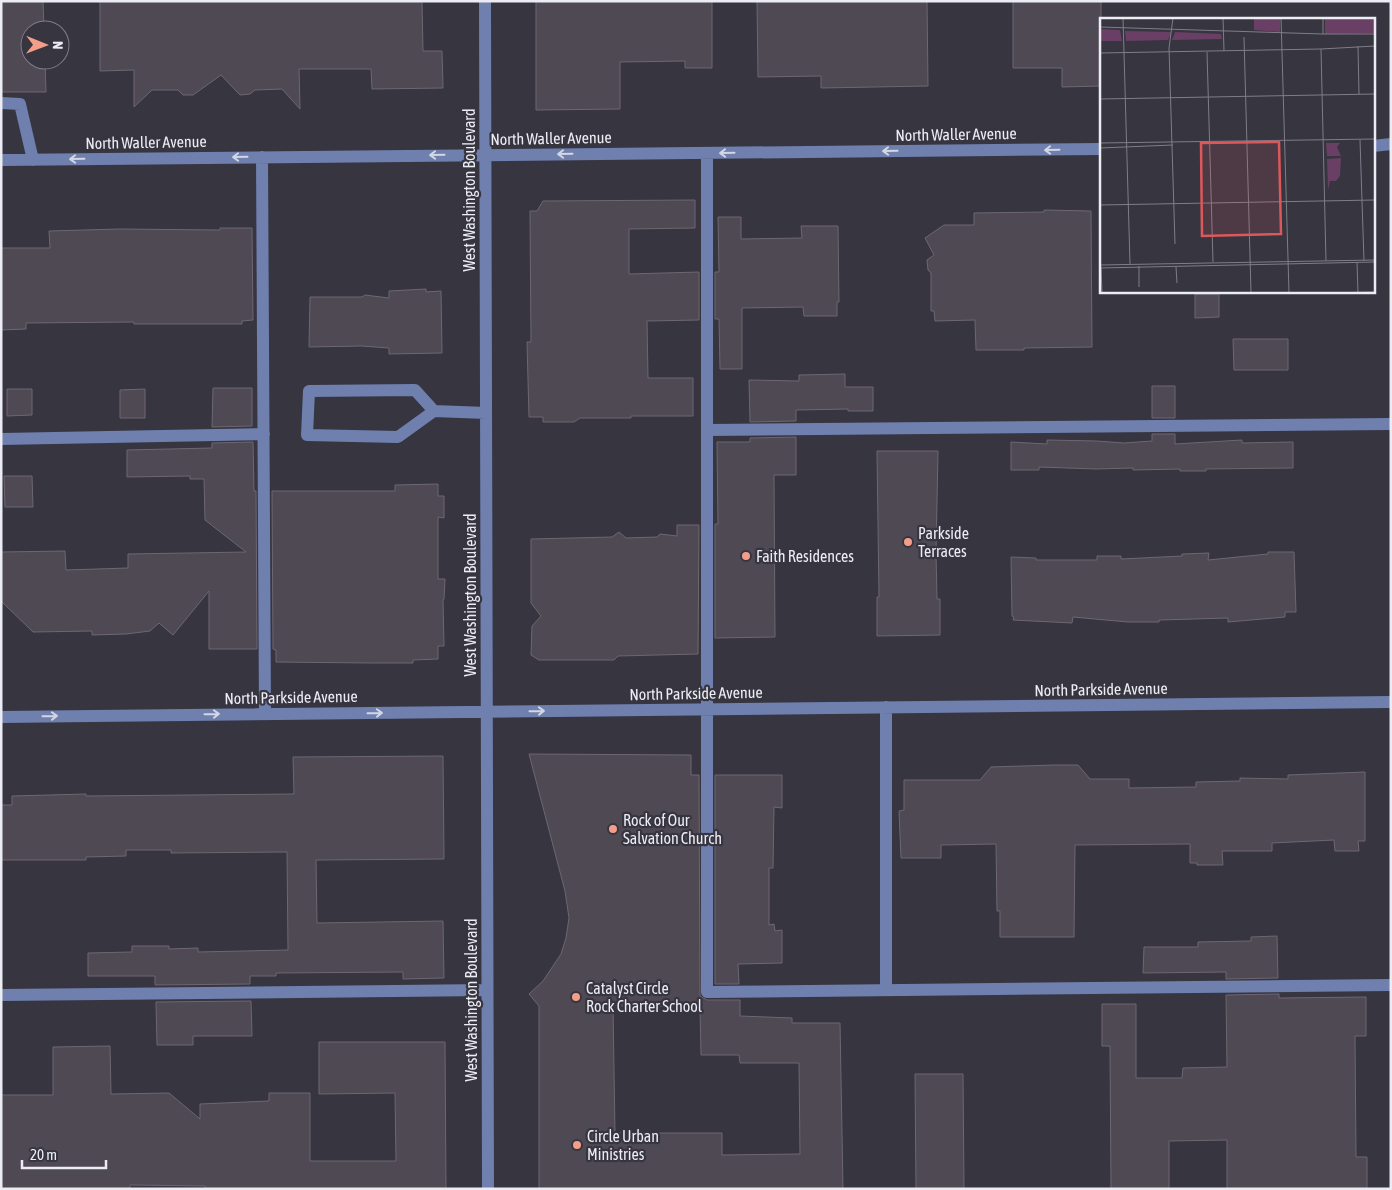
<svg xmlns="http://www.w3.org/2000/svg" width="1392" height="1190" viewBox="0 0 1392 1190" font-family="'Asap Condensed',sans-serif">
	<style>
		.building { fill: #4f4954; stroke: #6e6772; fill-rule: evenodd }
		.lines { fill: none; stroke-linecap: round; stroke-linejoin: round }
		.minor { stroke: #6f7fae; stroke-width: 12 }
		.oneway { stroke: #d3d6e5 }
		.poi-dot { fill: #f49e8a; stroke: #363540; stroke-width: 2 }
		.labels { text-anchor: middle; dominant-baseline: central; stroke-width: 4.5; stroke-linejoin: round; paint-order: stroke }
		.street-label { font-size: 16px; fill: #ececf3; stroke: #363540 }
		.poi-label { font-size: 16px; fill: #ececf3; stroke: #363540; text-anchor: start }
		.inset-road { fill: none; stroke: #7f7e88; stroke-width: 1 }
		.view { fill: #dc595b; fill-opacity: 0.15; stroke: #dc595b; stroke-width: 2.5 }
		.inset-edge { fill: none; stroke: #ececf3; stroke-width: 2.5 }
	</style>
	<rect width="100%" height="100%" fill="#363540"/>
	<!-- building -->
	<path class="building" d="M 1,1 L 43,1 L 44,30 L 30,30 L 30,60 L 45,60 L 46,92 L 1,92 Z
		M 100,1 L 422,1 L 423,51 L 442,51 L 443,88 L 372,89 L 371,69 L 299,69 L 300,109 L 282,89 L 255,90 L 250,94 L 240,95 L 221,75 L 193,95 L 183,95 L 178,90 L 152,90 L 134,107 L 134,70 L 100,71 Z
		M 536,1 L 712,1 L 712,68 L 685,68 L 685,61 L 620,62 L 620,109 L 536,110 Z
		M 757,1 L 927,1 L 928,86 L 821,88 L 821,76 L 758,77 Z
		M 1013,1 L 1101,1 L 1101,86 L 1062,87 L 1062,68 L 1013,68 Z
		M 695,200 L 695,228 L 629,229 L 629,274 L 699,272 L 699,320 L 647,321 L 648,378 L 693,378 L 693,416 L 631,416 L 631,418 L 580,418 L 574,422 L 543,422 L 543,417 L 529,417 L 527,342 L 531,342 L 530,211 L 537,211 L 543,201 Z
		M 1044,210 L 1091,211 L 1092,347 L 1024,348 L 1024,350 L 976,350 L 975,320 L 935,321 L 934,311 L 931,311 L 931,273 L 928,270 L 927,260 L 934,255 L 925,238 L 944,225 L 974,225 L 974,213 L 1044,212 Z
		M 718,217 L 741,217 L 741,239 L 802,238 L 801,226 L 838,226 L 839,302 L 837,302 L 837,316 L 804,316 L 803,307 L 742,308 L 742,369 L 720,369 L 719,319 L 715,319 L 715,272 L 719,272 Z
		M 220,228 L 252,228 L 253,320 L 242,321 L 242,324 L 134,324 L 134,322 L 26,323 L 26,329 L 1,330 L 1,248 L 50,248 L 49,231 L 119,229 L 220,230 Z
		M 426,289 L 426,292 L 441,291 L 442,353 L 389,354 L 389,348 L 361,346 L 309,347 L 310,297 L 362,297 L 365,295 L 389,298 L 389,291 Z
		M 1195,294 L 1219,294 L 1219,317 L 1195,318 Z
		M 1233,339 L 1288,339 L 1288,370 L 1234,370 Z
		M 845,374 L 845,387 L 873,387 L 873,411 L 848,411 L 848,409 L 796,410 L 796,421 L 750,422 L 749,380 L 799,381 L 799,375 Z
		M 1152,386 L 1175,386 L 1175,418 L 1152,418 Z
		M 213,388 L 252,388 L 252,426 L 212,427 Z
		M 7,389 L 32,389 L 32,415 L 7,416 Z
		M 145,389 L 145,418 L 120,418 L 120,390 Z
		M 1152,434 L 1175,434 L 1175,444 L 1242,440 L 1242,443 L 1293,442 L 1293,468 L 1206,469 L 1206,471 L 1180,471 L 1180,469 L 1133,470 L 1133,468 L 1096,469 L 1039,467 L 1039,470 L 1011,470 L 1011,442 L 1047,444 L 1047,440 L 1097,441 L 1124,443 L 1152,441 Z
		M 796,437 L 796,475 L 774,475 L 775,637 L 715,638 L 715,524 L 718,524 L 717,442 L 750,442 L 750,438 Z
		M 253,442 L 254,491 L 256,491 L 257,649 L 209,649 L 209,591 L 173,635 L 159,623 L 150,631 L 126,634 L 92,635 L 92,631 L 33,632 L 1,601 L 1,552 L 65,551 L 66,570 L 128,568 L 128,554 L 246,552 L 205,520 L 204,479 L 190,479 L 190,476 L 127,477 L 127,450 L 212,448 L 212,443 Z
		M 877,451 L 938,451 L 936,553 L 937,599 L 940,599 L 940,635 L 877,636 L 877,597 L 879,597 Z
		M 4,476 L 32,476 L 33,507 L 5,507 Z
		M 438,484 L 438,496 L 444,496 L 444,518 L 438,517 L 438,579 L 445,579 L 444,599 L 443,600 L 444,646 L 438,646 L 438,659 L 413,660 L 413,663 L 370,663 L 276,662 L 276,650 L 273,649 L 272,491 L 395,491 L 395,485 Z
		M 677,525 L 699,525 L 698,654 L 618,656 L 614,660 L 539,660 L 531,655 L 532,626 L 541,616 L 531,603 L 531,539 L 612,537 L 619,532 L 626,538 L 657,537 L 660,534 L 677,536 Z
		M 1268,552 L 1294,552 L 1296,612 L 1285,612 L 1285,617 L 1228,622 L 1228,618 L 1159,620 L 1159,622 L 1128,622 L 1073,617 L 1072,623 L 1013,620 L 1014,617 L 1012,616 L 1011,557 L 1036,558 L 1036,560 L 1097,560 L 1097,556 L 1121,556 L 1121,559 L 1182,556 L 1182,554 L 1209,553 L 1208,560 L 1268,554 Z
		M 529,754 L 691,755 L 691,775 L 699,775 L 700,996 L 707,1000 L 740,1000 L 740,1016 L 792,1018 L 792,1023 L 840,1023 L 843,1189 L 539,1189 L 539,1006 L 529,994 L 543,981 L 561,954 L 566,938 L 569,918 L 565,891 ZM 613,1006 L 700,1006 L 701,1055 L 739,1055 L 740,1063 L 799,1063 L 800,1154 L 722,1155 L 722,1133 L 615,1133 Z
		M 443,756 L 444,859 L 316,860 L 317,923 L 443,921 L 444,978 L 403,979 L 403,972 L 276,973 L 276,976 L 250,976 L 250,984 L 155,985 L 155,976 L 88,976 L 88,953 L 132,952 L 132,946 L 169,946 L 169,949 L 198,948 L 198,952 L 288,950 L 287,852 L 171,853 L 171,850 L 126,850 L 126,856 L 86,857 L 86,860 L 1,860 L 1,805 L 12,805 L 12,796 L 86,794 L 86,796 L 294,794 L 293,757 Z
		M 1054,765 L 1078,765 L 1090,779 L 1129,779 L 1129,788 L 1196,787 L 1196,782 L 1240,781 L 1240,778 L 1288,779 L 1288,775 L 1365,772 L 1365,841 L 1358,841 L 1359,851 L 1335,851 L 1334,840 L 1272,843 L 1272,851 L 1222,851 L 1223,865 L 1197,865 L 1197,863 L 1190,863 L 1190,844 L 1075,845 L 1074,937 L 1000,937 L 1000,911 L 997,911 L 996,844 L 941,845 L 941,858 L 901,858 L 899,811 L 904,810 L 904,780 L 980,780 L 991,767 Z
		M 715,775 L 782,775 L 782,808 L 774,807 L 773,868 L 769,868 L 769,925 L 774,924 L 775,931 L 782,930 L 782,963 L 738,964 L 739,984 L 715,984 Z
		M 1277,936 L 1278,978 L 1226,979 L 1226,972 L 1143,973 L 1144,947 L 1198,947 L 1198,942 L 1251,941 L 1251,937 Z
		M 1279,994 L 1279,998 L 1366,997 L 1366,1036 L 1355,1036 L 1356,1157 L 1367,1157 L 1367,1189 L 1227,1189 L 1227,1140 L 1169,1141 L 1169,1189 L 1111,1189 L 1110,1046 L 1102,1046 L 1102,1004 L 1136,1004 L 1136,1078 L 1182,1078 L 1183,1068 L 1227,1067 L 1226,995 Z
		M 251,1001 L 252,1036 L 193,1036 L 193,1045 L 157,1045 L 156,1002 Z
		M 319,1042 L 445,1042 L 446,1189 L 205,1189 L 205,1186 L 130,1185 L 130,1189 L 1,1189 L 1,1095 L 53,1095 L 53,1047 L 110,1046 L 111,1094 L 169,1093 L 200,1119 L 200,1104 L 269,1101 L 269,1093 L 310,1093 L 310,1161 L 396,1161 L 395,1093 L 319,1094 Z
		M 915,1074 L 963,1074 L 964,1189 L 916,1189 Z"/>
	<g class="lines">
		<!-- minor -->
		<path class="minor" d="M 485,1 L 488,1189
			M 1,103 L 20,104 L 33,160
			M 1373,146 L 1391,144
			M 707,153 L 707,992 L 1391,985
			M 262,157 L 265,714
			M 1,160 L 1101,149
			M 434,411 L 398,437 L 307,435 L 309,391 L 415,390 L 434,411 L 486,413
			M 707,430 L 1391,424
			M 1,439 L 264,434
			M 1,717 L 1391,702
			M 886,990 L 886,707
			M 1,995 L 487,990"/>
	</g>
	<!-- one-way arrows -->
	<defs><path id="oneway-shaft" d="M-6 0H5M1.5-3L5.5 0L1.5 3" fill="none" stroke-width="1.6" stroke-linecap="round" stroke-linejoin="round" transform="scale(1.25)"/></defs>
	<g class="oneway">
		<use href="#oneway-shaft" transform="translate(1052 150) rotate(179)"/>
		<use href="#oneway-shaft" transform="translate(890 151) rotate(179)"/>
		<use href="#oneway-shaft" transform="translate(727 153) rotate(179)"/>
		<use href="#oneway-shaft" transform="translate(565 154) rotate(179)"/>
		<use href="#oneway-shaft" transform="translate(437 155) rotate(179)"/>
		<use href="#oneway-shaft" transform="translate(240 157) rotate(179)"/>
		<use href="#oneway-shaft" transform="translate(77 159) rotate(179)"/>
		<use href="#oneway-shaft" transform="translate(537 711) rotate(-1)"/>
		<use href="#oneway-shaft" transform="translate(375 713) rotate(-1)"/>
		<use href="#oneway-shaft" transform="translate(212 714) rotate(-1)"/>
		<use href="#oneway-shaft" transform="translate(50 716) rotate(-1)"/>
	</g>
	<!-- markers -->
	<g class="poi-dot">
		<circle cx="908" cy="542" r="5"/>
		<circle cx="746" cy="556" r="5"/>
		<circle cx="613" cy="829" r="5"/>
		<circle cx="576" cy="997" r="5"/>
		<circle cx="577" cy="1145" r="5"/>
	</g>
	<g class="labels">
		<!-- street labels -->
		<g class="street-label">
			<text transform="translate(956 134) rotate(-1)">North Waller Avenue</text>
			<text transform="translate(551 138) rotate(-1)">North Waller Avenue</text>
			<text transform="translate(146 142) rotate(-1)">North Waller Avenue</text>
			<text transform="translate(469 190) rotate(-90)">West Washington Boulevard</text>
			<text transform="translate(470 595) rotate(-90)">West Washington Boulevard</text>
			<text transform="translate(1101 689) rotate(-1)">North Parkside Avenue</text>
			<text transform="translate(696 693) rotate(-1)">North Parkside Avenue</text>
			<text transform="translate(291 697) rotate(-1)">North Parkside Avenue</text>
			<text transform="translate(471 1000) rotate(-90)">West Washington Boulevard</text>
		</g>
		<!-- poi labels -->
		<g class="poi-label">
			<text x="918" y="533">Parkside<tspan x="918" dy="18">Terraces</tspan></text>
			<text x="756" y="556">Faith Residences</text>
			<text x="623" y="820">Rock of Our<tspan x="623" dy="18">Salvation Church</tspan></text>
			<text x="586" y="988">Catalyst Circle<tspan x="586" dy="18">Rock Charter School</tspan></text>
			<text x="587" y="1136">Circle Urban<tspan x="587" dy="18">Ministries</tspan></text>
		</g>
	</g>
	<!-- overview -->
	<g transform="translate(1100 18)">
		<rect width="275" height="275" fill="#363540"/>
		<path d="M 154,0 L 180,0 L 180,14 L 154,12 ZM 225,0 L 275,0 L 275,15 L 225,16 ZM 0,11 L 20,12 L 22,23 L 0,23 ZM 25,13 L 70,14 L 71,15 L 68,22 L 26,23 ZM 75,14 L 121,16 L 122,21 L 72,22 ZM 226,125 L 240,125 L 237,129 L 241,138 L 227,138 ZM 241,140 L 240,158 L 236,163 L 230,163 L 228,172 L 227,141 Z" fill="#6a3f65"/>
		<path class="inset-road" d="M 23,0 L 30,246M 73,0 L 69,30 L 75,226M 123,0 L 124,33M 181,0 L 189,275M 223,0 L 223,16 L 275,16M 0,9 L 223,16M 144,19 L 151,275M 258,28 L 259,76M 221,31 L 275,28M 107,34 L 113,244M 0,35 L 221,31 L 226,243M 0,81 L 275,76M 260,122 L 264,243M 0,125 L 275,121M 0,130 L 73,127M 0,187 L 275,182M 257,244 L 258,275M 0,247 L 275,242M 39,248 L 39,269M 1,249 L 2,275M 76,249 L 77,265M 0,250 L 275,244M 227,275 L 275,274"/>
		<path class="view" d="M 179,124 L 181,216 L 102,218 L 101,125 Z"/>
		<rect width="275" height="275" class="inset-edge"/>
	</g>
	<!-- border -->
	<rect width="1392" height="1190" fill="none" stroke="#ececf3" stroke-width="5"/>
	<!-- north arrow -->
	<g transform="translate(45 45) rotate(91)"><circle r="24" fill="#363540" stroke="#7f7e88"/>
	<path d="M0-4L9 19L0 12L-9 19Z" fill="#f49e8a"/>
	<text y="-8" font-size="14" font-weight="bold" text-anchor="middle" fill="#ececf3">N</text>
	</g>
	<!-- scale -->
	<path d="M22 1160v8h84v-8" fill="none" stroke="#ececf3" stroke-width="2.5"/>
	<text x="30" y="1160" font-size="15" fill="#ececf3" stroke="#363540" stroke-width="4" paint-order="stroke">20 m</text>
</svg>
